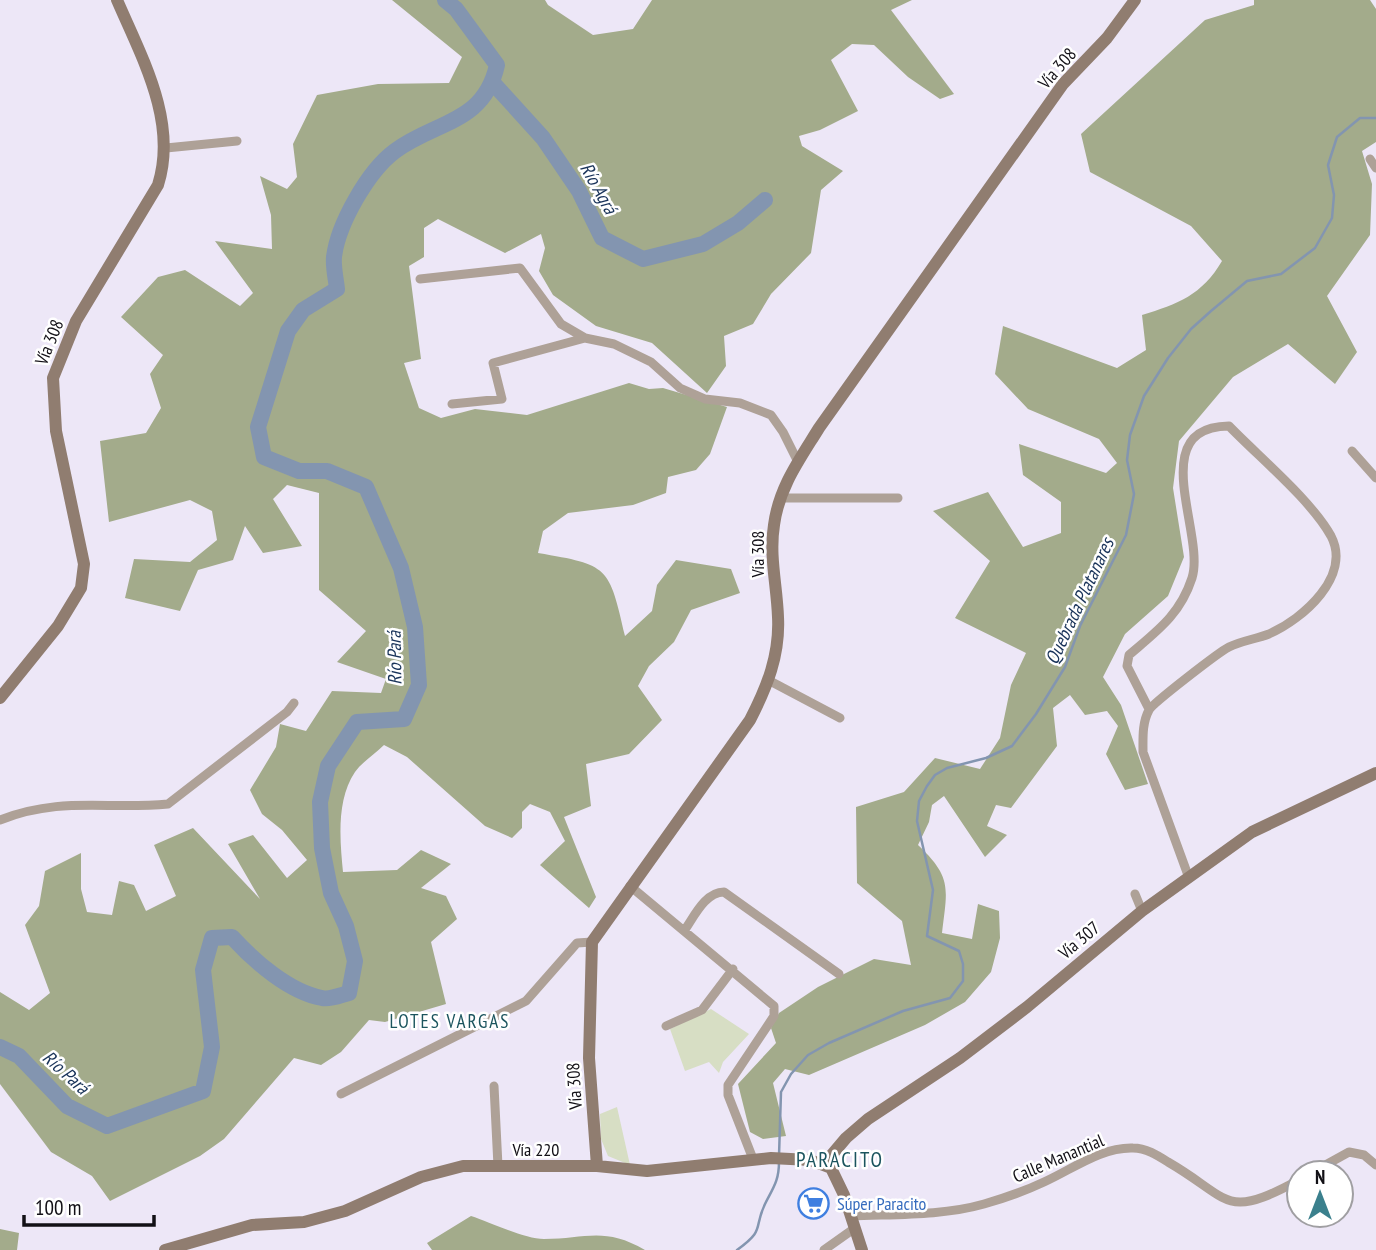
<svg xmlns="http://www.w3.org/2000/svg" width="1376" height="1250" viewBox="0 0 1376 1250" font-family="'PT Sans Narrow',sans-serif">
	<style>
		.green { fill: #d7dec4 }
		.forest { fill: #a3ab8b }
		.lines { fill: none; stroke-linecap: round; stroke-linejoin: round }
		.stream { stroke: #8395b0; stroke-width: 2.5 }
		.river { stroke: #8395b0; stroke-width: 16 }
		.street { stroke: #aea197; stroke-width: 9 }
		.secondary { stroke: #907d70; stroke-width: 12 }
		.labels { text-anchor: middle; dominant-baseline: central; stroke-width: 5; stroke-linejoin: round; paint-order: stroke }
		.street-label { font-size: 18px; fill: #121016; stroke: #fff }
		.shop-label { font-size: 18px; fill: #366cbe; stroke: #fff; text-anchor: start }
		.water-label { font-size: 19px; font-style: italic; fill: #193359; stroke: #fff }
		.neighbourhood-label { font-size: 19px; letter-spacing: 2px; fill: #1b545e; stroke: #fff }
		.quarter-label { font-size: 21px; letter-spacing: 2px; fill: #1b545e; stroke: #fff }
	</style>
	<rect width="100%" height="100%" fill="#ede7f7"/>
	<!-- green -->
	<path class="green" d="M 711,1009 L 749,1034 L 723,1062 L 719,1073 L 709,1062 L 685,1071 L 670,1029 Z
		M 617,1107 L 630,1165 L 608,1156 L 601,1139 L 600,1114 Z"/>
	<!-- forest -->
	<path class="forest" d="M 392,0 L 545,0 L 548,5 L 593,35 L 633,29 L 652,0 L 912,0 L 891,10 L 954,94 L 940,99 L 908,77 L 874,45 L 852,44 L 831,60 L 858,111 L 820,130 L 799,136 L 802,146 L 843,171 L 821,190 L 811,253 L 771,294 L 753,324 L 724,336 L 726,366 L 707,393 L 652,343 L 596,326 L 553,295 L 539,271 L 545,248 L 541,234 L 505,253 L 438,219 L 424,228 L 424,257 L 409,266 L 421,359 L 404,363 L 419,408 L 441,418 L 475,409 L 527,415 L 629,383 L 649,389 L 663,388 L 727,407 L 710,454 L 696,470 L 668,477 L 666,493 L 633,505 L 568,513 L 543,531 L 538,553 C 609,565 609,566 625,636 L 652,611 L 657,585 L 676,560 L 731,569 L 740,593 L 691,610 L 674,642 L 649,666 L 638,686 L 662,720 L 629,754 L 586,764 L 591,806 L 564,817 L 596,897 L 589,908 L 540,865 L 565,841 L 550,812 L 530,804 L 522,812 L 522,828 L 512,838 L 485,826 L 407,757 L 384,745 C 375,754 362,762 355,772 C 336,800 340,841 343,872 L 397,870 L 421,850 L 451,864 L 421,888 L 446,896 L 457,919 L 431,942 L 446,1004 L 385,1022 L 369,1020 L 341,1052 L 321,1065 L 294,1058 L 224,1139 L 200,1156 L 110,1201 L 92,1176 L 51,1152 L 0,1084 L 0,992 L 29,1010 L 50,993 L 25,925 L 39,906 L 45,871 L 81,853 L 81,889 L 87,912 L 112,915 L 119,881 L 134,885 L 146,911 L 176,896 L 154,845 L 193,828 L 260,899 L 228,844 L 253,835 L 287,878 L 307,860 L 282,830 L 262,814 L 250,790 L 276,747 L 280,724 L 306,731 L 332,691 L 381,693 L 386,679 L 337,662 L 366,631 L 319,590 L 319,493 L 287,485 L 273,499 L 302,546 L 263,553 L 245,526 L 233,560 L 198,570 L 180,611 L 125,598 L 134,559 L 190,562 L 217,540 L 212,511 L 190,500 L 109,522 L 100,441 L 146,433 L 161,408 L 150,374 L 163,355 L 121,317 L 158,277 L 185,270 L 240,306 L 253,293 L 215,241 L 272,249 L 271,215 L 260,176 L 287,189 L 297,177 L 293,144 L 317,95 L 378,84 L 449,83 L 462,57 Z
		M 1254,0 L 1370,0 L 1376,9 L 1376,142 L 1362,151 L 1372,184 L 1370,235 L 1327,296 L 1357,352 L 1335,384 L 1288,344 L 1233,377 L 1179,441 L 1173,488 L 1184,557 L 1168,596 L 1125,634 L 1103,677 L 1121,705 L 1148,784 L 1125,790 L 1106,754 L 1118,726 L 1107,711 L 1085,715 L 1070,695 L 1053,708 L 1057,746 L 1011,808 L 996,805 L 987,826 L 1007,835 L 985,857 L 944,796 L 932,805 L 929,822 L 918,845 C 953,878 947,889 942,933 L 972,939 L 978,904 L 999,911 L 1000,938 L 991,972 L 965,1002 L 925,1025 L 809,1075 L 785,1069 L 773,1083 L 786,1136 L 763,1139 L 750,1132 L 738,1084 L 776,1043 L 771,1028 L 779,1013 L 818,987 L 874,959 L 911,965 L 902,921 L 857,883 L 856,807 L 904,792 L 935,758 L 980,769 L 1000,738 L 1011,685 L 1026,653 L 955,618 L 990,561 L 933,511 L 988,492 L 1023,547 L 1061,533 L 1061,502 L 1023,475 L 1019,444 L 1106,473 L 1117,463 L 1099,439 L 1028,409 L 995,374 L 1003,326 L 1117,368 L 1146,350 L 1142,315 C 1178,304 1202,295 1222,261 L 1191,226 L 1090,172 L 1081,134 L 1205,20 L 1254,5 Z
		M 471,1216 C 490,1222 524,1239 544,1239 C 585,1239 604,1226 645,1250 L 432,1250 L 427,1243 Z
		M 0,1229 L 19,1233 L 17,1250 L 0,1250 Z"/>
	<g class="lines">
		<!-- stream -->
		<path class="stream" d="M 779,1156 L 781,1092 L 791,1074 L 808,1055 L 829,1043 L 903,1011 L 950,998 L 963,981 L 963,964 L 959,951 L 927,936 L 933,890 L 917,821 L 919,801 L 927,786 L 935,775 L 947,768 L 986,758 L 1012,746 L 1036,714 L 1065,667 L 1080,626 L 1126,535 L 1134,494 L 1127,460 L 1130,435 L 1144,396 L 1168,358 L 1191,329 L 1211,311 L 1247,281 L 1281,274 L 1315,248 L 1332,218 L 1334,195 L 1328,165 L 1337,137 L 1360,118 L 1376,118
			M 737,1250 C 766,1229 753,1229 765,1204 C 773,1188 779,1181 779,1162"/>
		<!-- river -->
		<path class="river" d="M 493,83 L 543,138 L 579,191 L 602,238 L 643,259 L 703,244 L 738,223 L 765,200
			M 0,1047 L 19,1056 L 67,1106 L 107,1126 L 203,1091 L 212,1047 L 203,970 L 212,938 L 232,937 C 254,961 289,992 322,998 C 330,1000 341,995 349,993 L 355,961 L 346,926 L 331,893 L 322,848 L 320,802 L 328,766 L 357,722 L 404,719 L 419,685 L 415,627 L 401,568 L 366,487 L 327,471 L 299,471 L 264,457 L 258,427 L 288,331 L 303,310 L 337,289 C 336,279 333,267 334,257 C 338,224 368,171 395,151 C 435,121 484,124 497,65 L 456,9 L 445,0"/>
		<!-- street -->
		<path class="street" d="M 166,148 L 237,141
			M 1370,159 L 1376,168
			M 420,279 L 520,268 L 561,324 L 585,338 L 614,344 L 651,362 L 680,388 L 705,399 L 740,403 L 771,415 L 783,432 L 798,462
			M 452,404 L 502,399 L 493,363 L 585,338
			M 1352,451 L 1376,478
			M 780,498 L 898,498
			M 770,681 L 840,718
			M 1149,709 L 1127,666 L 1129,655 C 1157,631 1180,615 1192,578 C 1206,534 1144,427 1229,426 C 1259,457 1311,500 1331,536 C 1352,576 1303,619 1269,634 C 1256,639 1241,641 1229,647 C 1219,652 1153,703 1149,710 C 1142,723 1143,738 1143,752 L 1189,878
			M 0,820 C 61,796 106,810 168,804 L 287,712 L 294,703
			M 630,886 L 774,1006 L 774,1016 L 728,1085 L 728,1095 L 753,1159
			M 1135,894 L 1142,911
			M 684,931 C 694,917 705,892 724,892 L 839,974
			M 666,1026 L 702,1010 L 733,969
			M 494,1086 L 498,1166
			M 341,1094 L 526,1001 L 577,943 L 592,942
			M 1311,1173 L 1349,1152 L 1364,1155 L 1376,1165
			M 851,1216 C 895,1214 942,1216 984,1204 C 1005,1198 1025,1191 1044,1182 C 1073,1169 1101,1147 1133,1148 C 1146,1148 1157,1155 1168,1162 C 1232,1199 1223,1221 1299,1180
			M 824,1250 L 855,1228"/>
		<!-- secondary -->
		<path class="secondary" d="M 0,698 L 58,626 L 81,588 L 84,564 L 56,431 L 53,378 L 76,321 L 158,185 C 178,122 142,58 117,0
			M 824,1164 L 846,1138 L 868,1119 L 960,1058 L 1027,1007 L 1142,911 L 1252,832 L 1376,773
			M 597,1166 L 589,1058 L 592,942 L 750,720 C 767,687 780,655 778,617 C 777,586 769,556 774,525 C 779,487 800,459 819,428 L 1063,84 L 1107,38 L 1135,0
			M 165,1250 L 252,1225 L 304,1222 L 345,1211 L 421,1177 L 463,1166 L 597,1166 L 647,1171 L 771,1158 L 810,1160 L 831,1168 L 844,1195 L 862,1250"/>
	</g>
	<!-- icons -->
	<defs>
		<symbol id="supermarket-ring" viewBox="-11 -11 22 22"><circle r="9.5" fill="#fff" stroke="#3f7fe0" stroke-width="1.5"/><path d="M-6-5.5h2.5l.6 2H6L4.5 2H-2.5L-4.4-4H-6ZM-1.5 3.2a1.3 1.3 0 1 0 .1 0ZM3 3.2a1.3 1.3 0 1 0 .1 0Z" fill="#3f7fe0"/></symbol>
	</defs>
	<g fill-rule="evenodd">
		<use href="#supermarket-ring" x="796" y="1186" width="35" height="35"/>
	</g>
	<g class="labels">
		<!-- street labels -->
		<g class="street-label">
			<text transform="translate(1057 68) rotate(-49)">Vía 308</text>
			<text transform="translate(49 342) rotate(-68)">Vía 308</text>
			<text transform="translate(757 554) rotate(-90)">Vía 308</text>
			<text transform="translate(1079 940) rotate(-40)">Vía 307</text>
			<text transform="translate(574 1086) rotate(-94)">Vía 308</text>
			<text x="536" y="1149">Vía 220</text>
			<text transform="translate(1058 1158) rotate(-23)">Calle Manantial</text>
		</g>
		<!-- shop labels -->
		<g class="shop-label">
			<text x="837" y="1203">Súper Paracito</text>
		</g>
		<!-- water labels -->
		<g class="water-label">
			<text transform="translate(599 188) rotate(61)">Río Agrá</text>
			<text transform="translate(1079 601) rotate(-65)">Quebrada Platanares</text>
			<text transform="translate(394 658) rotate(-91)">Río Pará</text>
			<text transform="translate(66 1072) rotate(42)">Río Pará</text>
		</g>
		<!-- neighbourhood labels -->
		<g class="neighbourhood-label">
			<text x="450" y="1021">LOTES VARGAS</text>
		</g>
		<!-- quarter labels -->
		<g class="quarter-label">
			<text x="840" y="1159">PARACITO</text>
		</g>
	</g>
	<!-- north arrow -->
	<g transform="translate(1320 1194)"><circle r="33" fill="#ffffff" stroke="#a09fa2" stroke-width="2"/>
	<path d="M0-5L12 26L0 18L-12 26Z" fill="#3b808d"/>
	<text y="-10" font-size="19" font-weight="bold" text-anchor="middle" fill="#121016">N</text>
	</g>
	<!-- scale -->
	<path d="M24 1215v10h130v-10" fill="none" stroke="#121016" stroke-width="3.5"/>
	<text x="35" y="1215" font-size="21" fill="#121016" stroke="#ffffff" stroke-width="5" paint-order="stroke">100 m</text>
</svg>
